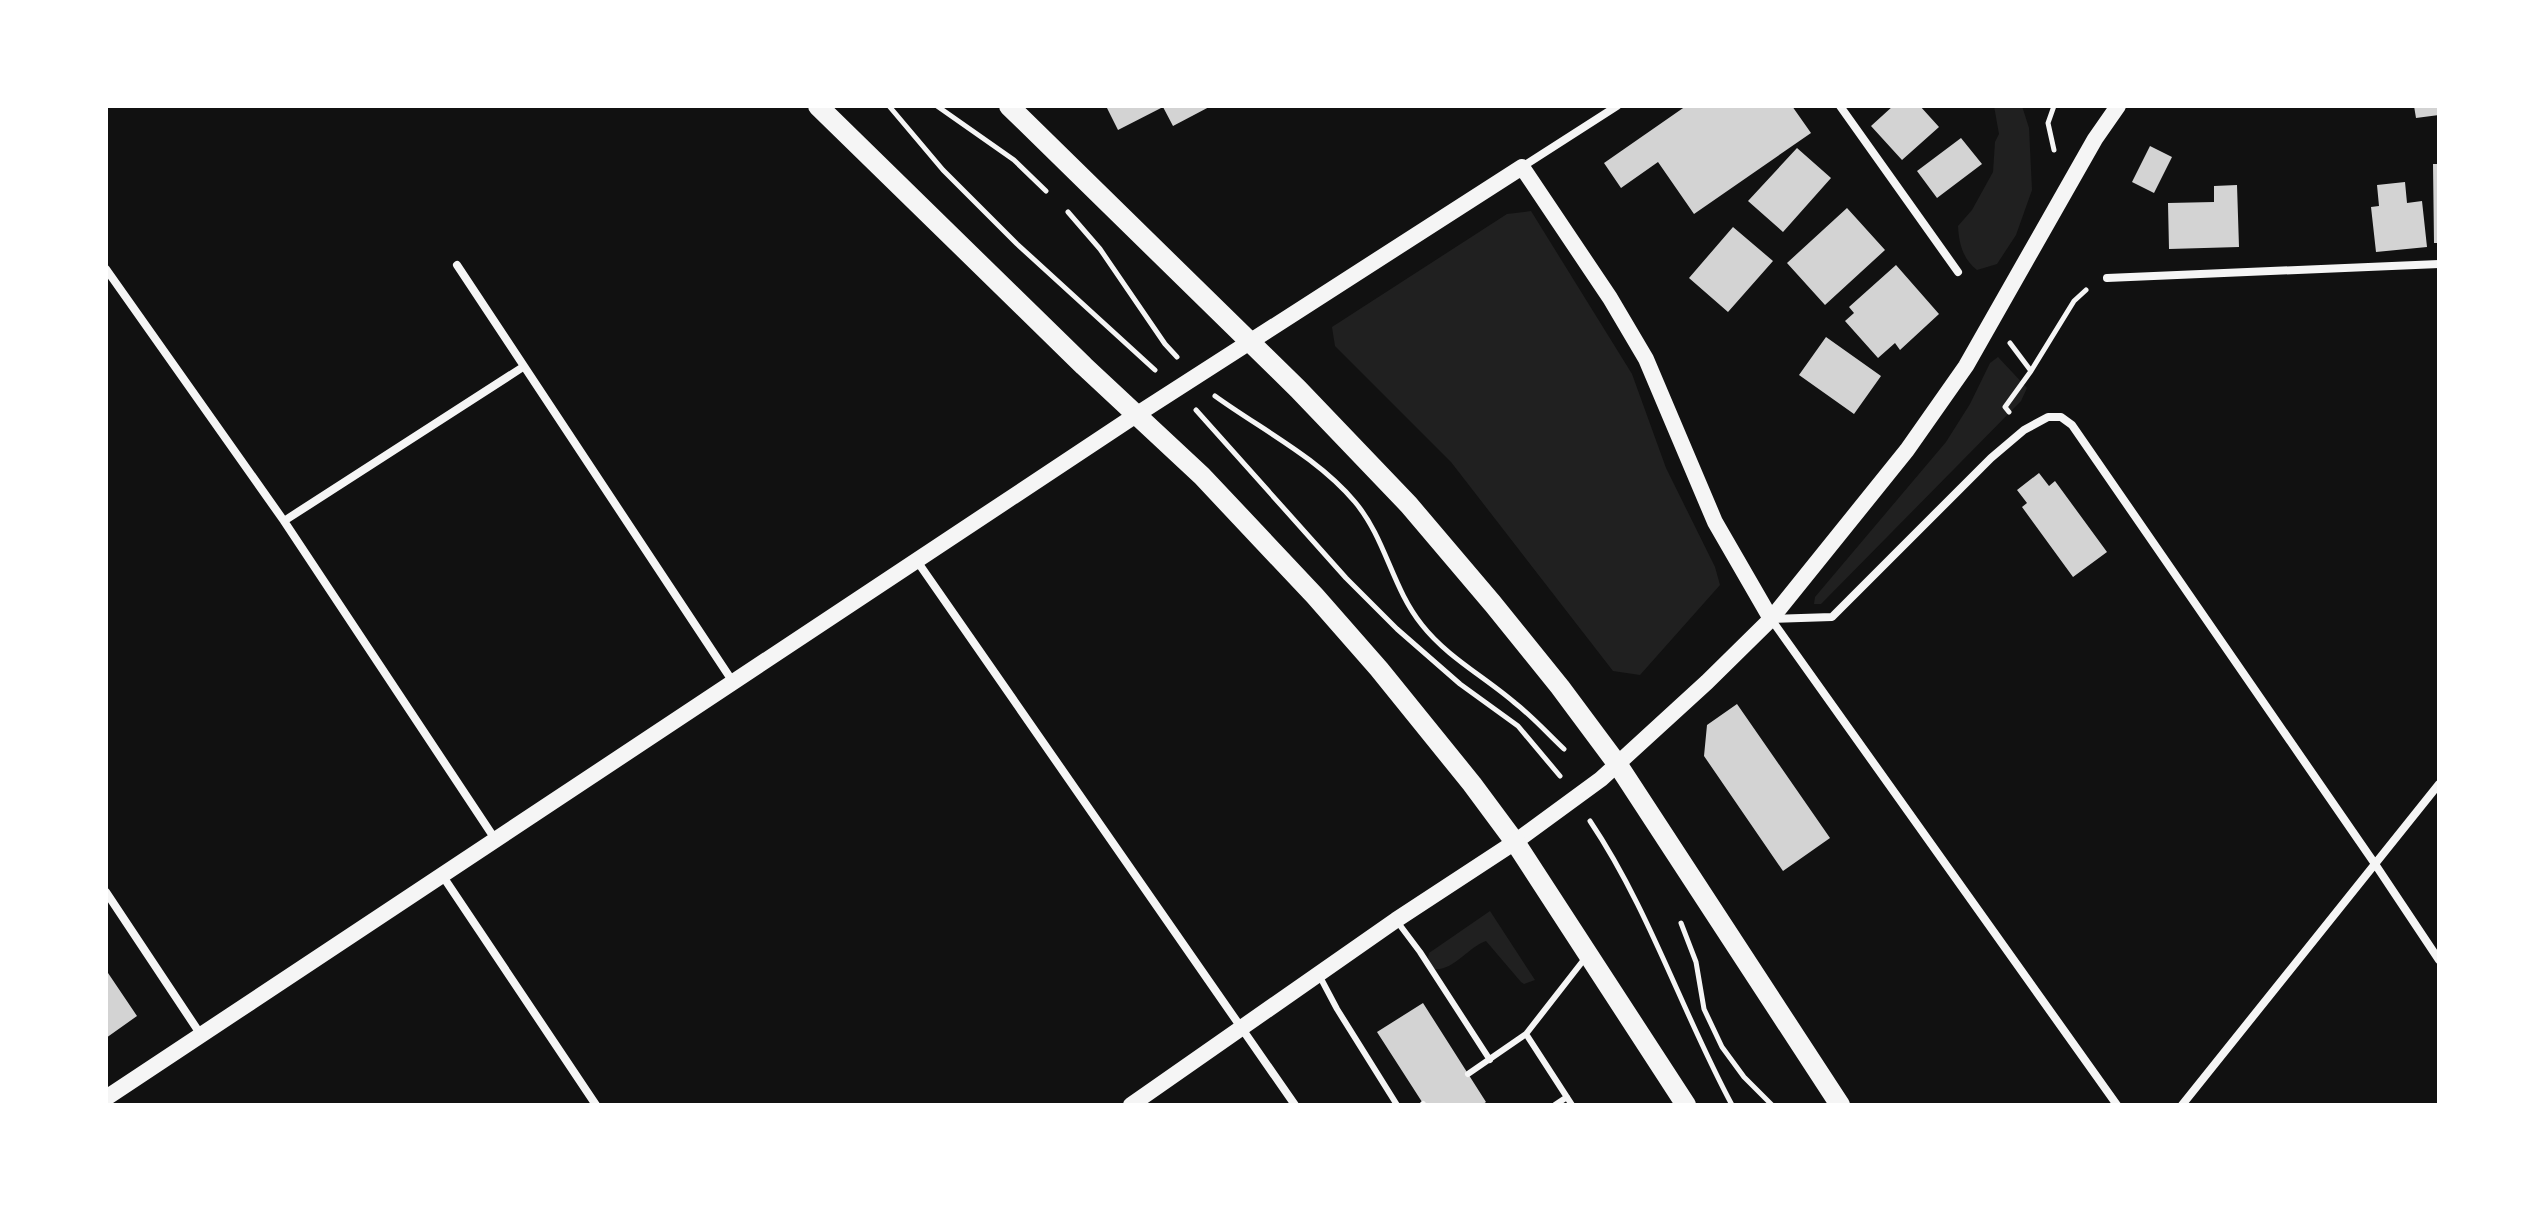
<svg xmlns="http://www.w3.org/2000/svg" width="2545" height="1211" viewBox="0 0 2545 1211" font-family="'Fira Sans',sans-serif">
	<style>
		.green { fill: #202020 }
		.building { fill: #d3d3d3 }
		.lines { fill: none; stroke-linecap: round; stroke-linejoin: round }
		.path { stroke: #f5f5f5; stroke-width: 5 }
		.service { stroke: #f5f5f5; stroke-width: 6 }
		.minor { stroke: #f5f5f5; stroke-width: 8 }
		.secondary { stroke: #f5f5f5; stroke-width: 16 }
		.primary { stroke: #f5f5f5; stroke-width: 20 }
	</style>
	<rect width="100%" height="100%" fill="#111"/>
	<!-- green -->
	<path class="green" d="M 1994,106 L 2022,106 L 2029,128 L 2032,190 L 2016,235 L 1997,264 L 1977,270 C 1963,259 1959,244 1958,226 L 1972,210 L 1993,172 L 1995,142 L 1999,134 Z
		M 1531,211 L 1632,374 L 1666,468 L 1715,567 L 1720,585 L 1640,675 L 1613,671 L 1451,462 L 1335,346 L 1332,327 L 1507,214 Z
		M 1998,357 L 2027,388 L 2021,401 L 1821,604 L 1814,604 L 1815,597 L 1946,442 L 1970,404 L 1990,363 Z
		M 1490,911 L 1535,980 L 1524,984 L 1521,982 L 1486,941 C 1468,947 1453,972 1433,969 L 1428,958 L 1429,953 Z"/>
	<!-- building -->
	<path class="building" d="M 1106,106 L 1211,106 L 1173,126 L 1163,107 L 1118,130 Z
		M 1686,106 L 1792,106 L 1811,133 L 1694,214 L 1658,162 L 1621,188 L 1604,163 Z
		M 1893,106 L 1920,106 L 1939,127 L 1902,160 L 1871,126 Z
		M 2414,106 L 2439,106 L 2439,115 L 2416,118 Z
		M 1961,138 L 1982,164 L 1937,198 L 1917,171 Z
		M 2150,146 L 2172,157 L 2154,193 L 2132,182 Z
		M 1797,148 L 1831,178 L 1783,232 L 1748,201 Z
		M 2433,164 L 2439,164 L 2439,243 L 2434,243 Z
		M 2405,182 L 2407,203 L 2422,201 L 2427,247 L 2376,252 L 2371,207 L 2379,206 L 2377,185 Z
		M 2237,185 L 2239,247 L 2169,249 L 2168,203 L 2214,202 L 2214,186 Z
		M 1847,208 L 1885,250 L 1825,305 L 1787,263 Z
		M 1733,227 L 1773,261 L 1728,312 L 1689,278 Z
		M 1896,265 L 1939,314 L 1900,350 L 1895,343 L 1878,358 L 1845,321 L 1854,313 L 1849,307 Z
		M 1826,337 L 1881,376 L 1854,414 L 1799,375 Z
		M 2039,473 L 2049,486 L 2055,481 L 2107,552 L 2073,577 L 2022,507 L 2027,503 L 2017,490 Z
		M 1737,704 L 1830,838 L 1783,871 L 1704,756 L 1707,725 Z
		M 106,970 L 137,1016 L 106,1038 Z
		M 1423,1003 L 1486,1102 L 1482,1105 L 1424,1105 L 1377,1032 Z"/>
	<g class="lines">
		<!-- path -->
		<path class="path" d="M 889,106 L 943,170 L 1017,244 L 1155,370
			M 937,106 L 1014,160 L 1046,191
			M 2054,150 L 2048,123 L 2054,106
			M 1068,212 L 1100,249 L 1165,344 L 1177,357
			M 2010,343 L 2031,371
			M 1215,396 C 1262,430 1317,457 1355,502 C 1386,539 1392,588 1422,625 C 1447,657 1485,677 1515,703 C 1533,717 1548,734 1564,749
			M 1196,410 L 1346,578 L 1397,629 L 1460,684 L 1518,726 L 1560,776
			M 2009,412 L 2005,407 L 2031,371 L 2074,301 L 2086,290
			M 1590,821 C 1649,909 1682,1012 1732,1105
			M 1681,923 L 1696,962 L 1704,1009 L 1722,1047 L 1744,1077 L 1772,1105"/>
		<!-- service -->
		<path class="service" d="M 1396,920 L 1420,952 L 1490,1060
			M 1319,975 L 1337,1009 L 1397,1105
			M 1526,1034 L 1572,1105
			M 1468,1074 L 1526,1034 L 1586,957
			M 1422,1105 L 1423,1104
			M 1555,1105 L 1567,1097"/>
		<!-- minor -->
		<path class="minor" d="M 1840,106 L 1958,272
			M 1522,167 L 1617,106
			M 457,265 L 733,682
			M 106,269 L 284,521 L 495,839
			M 2107,278 L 2439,264
			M 284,521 L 523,367
			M 917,561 L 1295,1105
			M 1771,619 L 2117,1105
			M 1772,619 L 1832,617 L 1991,458 L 2024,430 L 2048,417 L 2061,417 L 2072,425 L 2375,864 L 2439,960
			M 442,875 L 596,1105
			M 106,892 L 201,1035
			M 2182,1105 L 2439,784"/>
		<!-- secondary -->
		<path class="secondary" d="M 106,1098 L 1136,415 L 1522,167 L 1610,298 L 1646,359 L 1715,522 L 1771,619
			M 1131,1105 L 1396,920 L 1515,842 L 1601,779 L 1707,682 L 1771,619 L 1907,450 L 1966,366 L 2095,139 L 2118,106"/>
		<!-- primary -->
		<path class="primary" d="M 818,106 L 1084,366 L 1202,476 L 1315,596 L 1379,669 L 1472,784 L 1515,842 L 1686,1105
			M 1009,106 L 1298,389 L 1409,505 L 1493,604 L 1560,687 L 1618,765 L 1840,1105"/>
	</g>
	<!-- border -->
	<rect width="2545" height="1211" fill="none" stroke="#ffffff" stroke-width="216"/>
</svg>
